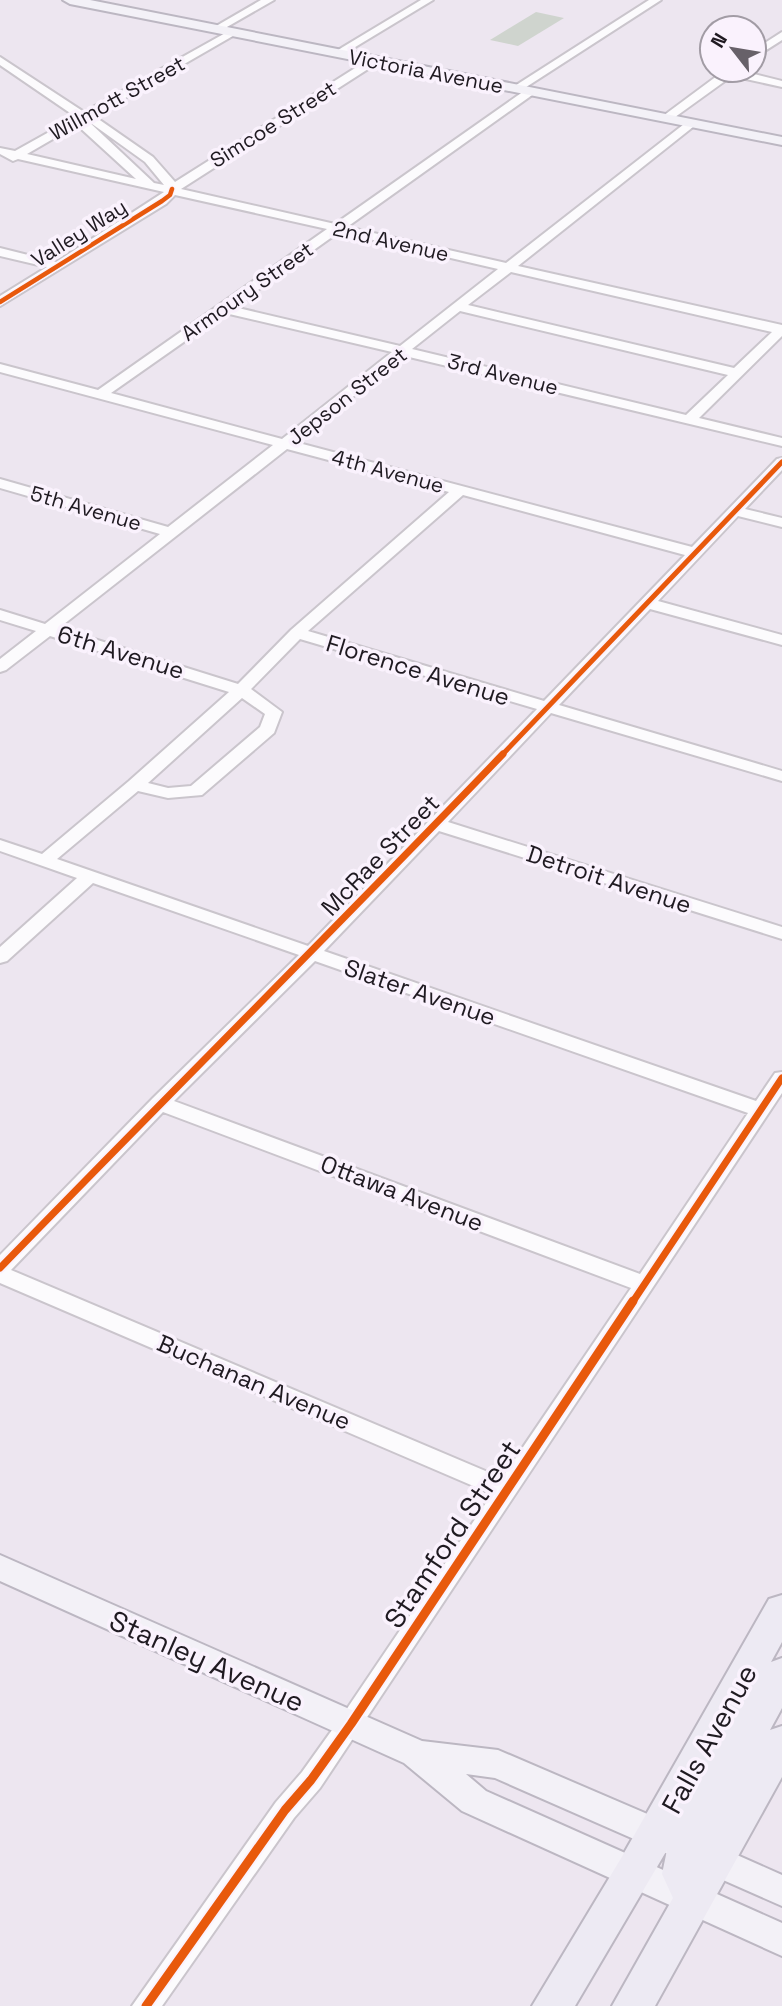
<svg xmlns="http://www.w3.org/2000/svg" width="782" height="2006" viewBox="0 0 782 2006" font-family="'Space Grotesk',sans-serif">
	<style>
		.green { fill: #cfd4ce }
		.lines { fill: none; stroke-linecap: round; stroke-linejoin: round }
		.minor-casing { stroke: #cac5cc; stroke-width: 4 }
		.major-casing { stroke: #bcb7c2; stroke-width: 4 }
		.highway-casing { stroke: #bcb7c2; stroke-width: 4 }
		.minor { fill: #fcfbfd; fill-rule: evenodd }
		.major { fill: #f3f1f7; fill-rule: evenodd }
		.highway { fill: #edeaf3; fill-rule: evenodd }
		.cycleway-far3-casing { stroke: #faf2fd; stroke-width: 7 }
		.cycleway-far2-casing { stroke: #faf2fd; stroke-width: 9 }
		.cycleway-far1-casing { stroke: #faf2fd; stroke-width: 11 }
		.cycleway-casing { stroke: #faf2fd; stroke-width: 13 }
		.cycleway-far3 { stroke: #e8590c; stroke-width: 4.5 }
		.cycleway-far2 { stroke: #e8590c; stroke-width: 5 }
		.cycleway-far1 { stroke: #e8590c; stroke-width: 7 }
		.cycleway { stroke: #e8590c; stroke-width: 9 }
		.labels { text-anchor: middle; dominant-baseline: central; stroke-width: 7; stroke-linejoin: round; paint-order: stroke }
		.far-street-label { font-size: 21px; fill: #1f1a21; stroke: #faf2fd }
		.street-label { font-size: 24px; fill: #1f1a21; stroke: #faf2fd }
		.near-street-label { font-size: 28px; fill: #1f1a21; stroke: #faf2fd }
	</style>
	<rect width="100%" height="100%" fill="#ede6f0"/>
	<!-- green -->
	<path class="green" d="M 536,12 L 564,18 L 518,46 L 490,40 Z"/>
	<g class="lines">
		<defs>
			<path id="minor" d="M 261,0 L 274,0 L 220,31 L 211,29 Z
				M 421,0 L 433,0 L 342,55 L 333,53 Z
				M 649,0 L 661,0 L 520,91 L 510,89 Z
				M 229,31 L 238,33 L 94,116 L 153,157 L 175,182 L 371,58 L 379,58 L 379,62 L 181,189 L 335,224 L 527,89 L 535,89 L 535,93 L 347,227 L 506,263 L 688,121 L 698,123 L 518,266 L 782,325 L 782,336 L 699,418 L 782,438 L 782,446 L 405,356 L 295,442 L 692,547 L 777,459 L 782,458 L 782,470 L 745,509 L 782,518 L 782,527 L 738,516 L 658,601 L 782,635 L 782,645 L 650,609 L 559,705 L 782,771 L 782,781 L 551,713 L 448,822 L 782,927 L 782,939 L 439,831 L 324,951 L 756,1101 L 775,1073 L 782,1072 L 782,1093 L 320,1788 L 294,1818 L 162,2006 L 132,2006 L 276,1802 L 302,1772 L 342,1716 L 492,1494 L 0,1283 L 0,1255 L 153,1098 L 299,955 L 93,883 L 7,961 L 0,963 L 0,947 L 77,878 L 0,851 L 0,840 L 42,854 L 129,781 L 229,692 L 50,636 L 6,670 L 0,672 L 0,659 L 36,631 L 0,620 L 0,610 L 45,624 L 160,534 L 0,488 L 0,479 L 168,527 L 273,445 L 0,372 L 0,364 L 98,390 L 327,229 L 175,195 L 166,204 L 0,306 L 0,296 L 47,267 L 0,256 L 0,248 L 56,262 L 164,192 L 18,159 L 13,161 L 0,154 L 0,148 L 15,151 L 76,117 L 0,65 L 0,57 L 84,112 ZM 88,121 L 145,162 L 164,185 L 154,183 ZM 77,125 L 78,126 L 136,179 L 27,154 ZM 339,232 L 498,269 L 400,346 L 234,307 ZM 511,272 L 772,332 L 734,368 L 468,305 ZM 460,311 L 728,375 L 686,415 L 412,349 ZM 225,313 L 392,352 L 282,439 L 111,393 ZM 287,449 L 449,492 L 291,630 L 238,684 L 59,628 ZM 463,495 L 685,555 L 544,701 L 308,631 ZM 300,639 L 537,709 L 308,946 L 57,859 L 138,791 L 168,798 L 202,795 L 274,733 L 282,712 L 251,689 ZM 242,698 L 265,714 L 260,727 L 191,786 L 168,788 L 148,783 ZM 315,961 L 748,1113 L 640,1274 L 174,1101 ZM 163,1112 L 631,1288 L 502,1478 L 11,1270 Z
				M 782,32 L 782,40 L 754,58 L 754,50 Z
				M 725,70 L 738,70 L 782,81 L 782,87 L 732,76 L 671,120 L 663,120 L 663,116 Z"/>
			<path id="major" d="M 63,0 L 90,0 L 782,137 L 782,145 L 70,4 Z
				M 0,1555 L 422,1741 L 498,1750 L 680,1828 L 685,1839 L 680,1850 L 668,1854 L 495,1778 L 466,1774 L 486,1791 L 782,1923 L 782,1956 L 462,1811 L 404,1763 L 0,1581 Z
				M 701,1839 L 782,1875 L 782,1906 L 689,1865 L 684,1854 L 689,1843 Z"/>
			<path id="highway" d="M 782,1595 L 782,1642 L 771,1662 L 782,1658 L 782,1708 L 770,1730 L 782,1726 L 782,1777 L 655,2006 L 612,2006 L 673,1898 L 662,1874 L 667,1850 L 575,2006 L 532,2006 L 620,1860 L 769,1599 Z"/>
		</defs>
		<!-- minor casing -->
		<use href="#minor" class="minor-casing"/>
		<!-- major casing -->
		<use href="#major" class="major-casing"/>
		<!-- highway casing -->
		<use href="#highway" class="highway-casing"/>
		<!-- minor -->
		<use href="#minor" class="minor"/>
		<!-- major -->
		<use href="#major" class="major"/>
		<!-- highway -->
		<use href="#highway" class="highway"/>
		<defs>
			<path id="cycleway-far3" d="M 0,302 L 162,201 L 170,195 L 172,189"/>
			<path id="cycleway-far2" d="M 501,756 L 782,462"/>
			<path id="cycleway-far1" d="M 0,1268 C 167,1096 337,927 503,754
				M 632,1303 L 782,1078"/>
			<path id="cycleway" d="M 146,2006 L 285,1810 L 311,1780 L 351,1724 L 633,1301"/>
		</defs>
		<!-- cycleway-far3 casing -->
		<use href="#cycleway-far3" class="cycleway-far3-casing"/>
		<!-- cycleway-far2 casing -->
		<use href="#cycleway-far2" class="cycleway-far2-casing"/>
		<!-- cycleway-far1 casing -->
		<use href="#cycleway-far1" class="cycleway-far1-casing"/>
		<!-- cycleway casing -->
		<use href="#cycleway" class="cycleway-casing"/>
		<!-- cycleway-far3 -->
		<use href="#cycleway-far3" class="cycleway-far3"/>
		<!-- cycleway-far2 -->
		<use href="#cycleway-far2" class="cycleway-far2"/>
		<!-- cycleway-far1 -->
		<use href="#cycleway-far1" class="cycleway-far1"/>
		<!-- cycleway -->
		<use href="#cycleway" class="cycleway"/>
	</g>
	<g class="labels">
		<!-- far-street labels -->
		<g class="far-street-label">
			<text transform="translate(426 71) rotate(11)">Victoria Avenue</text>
			<text transform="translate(117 98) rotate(-29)">Willmott Street</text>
			<text transform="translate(273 124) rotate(-32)">Simcoe Street</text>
			<text transform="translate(79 233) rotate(-32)">Valley Way</text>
			<text transform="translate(391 241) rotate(13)">2nd Avenue</text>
			<text transform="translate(247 291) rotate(-35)">Armoury Street</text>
			<text transform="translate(503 374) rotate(14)">3rd Avenue</text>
			<text transform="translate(347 396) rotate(-38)">Jepson Street</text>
			<text transform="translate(388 471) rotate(15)">4th Avenue</text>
			<text transform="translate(86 508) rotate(16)">5th Avenue</text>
		</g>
		<!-- street labels -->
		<g class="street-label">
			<text transform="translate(121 652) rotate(17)">6th Avenue</text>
			<text transform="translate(418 670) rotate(17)">Florence Avenue</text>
			<text transform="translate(380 855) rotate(-46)">McRae Street</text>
			<text transform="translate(609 879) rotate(18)">Detroit Avenue</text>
			<text transform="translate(420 992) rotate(19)">Slater Avenue</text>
			<text transform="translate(402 1193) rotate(21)">Ottawa Avenue</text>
			<text transform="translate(254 1382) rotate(23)">Buchanan Avenue</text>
		</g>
		<!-- near-street labels -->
		<g class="near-street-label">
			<text transform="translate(452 1534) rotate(-56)">Stamford Street</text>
			<text transform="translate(207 1661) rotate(24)">Stanley Avenue</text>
			<text transform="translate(709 1739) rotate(-61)">Falls Avenue</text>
		</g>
	</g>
	<!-- north arrow -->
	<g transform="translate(733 49) rotate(301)"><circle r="33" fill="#faf2fd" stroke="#a29ca5" stroke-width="2"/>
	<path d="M0-5L12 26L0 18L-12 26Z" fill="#676169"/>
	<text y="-10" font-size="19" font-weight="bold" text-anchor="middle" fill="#1f1a21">N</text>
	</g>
</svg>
